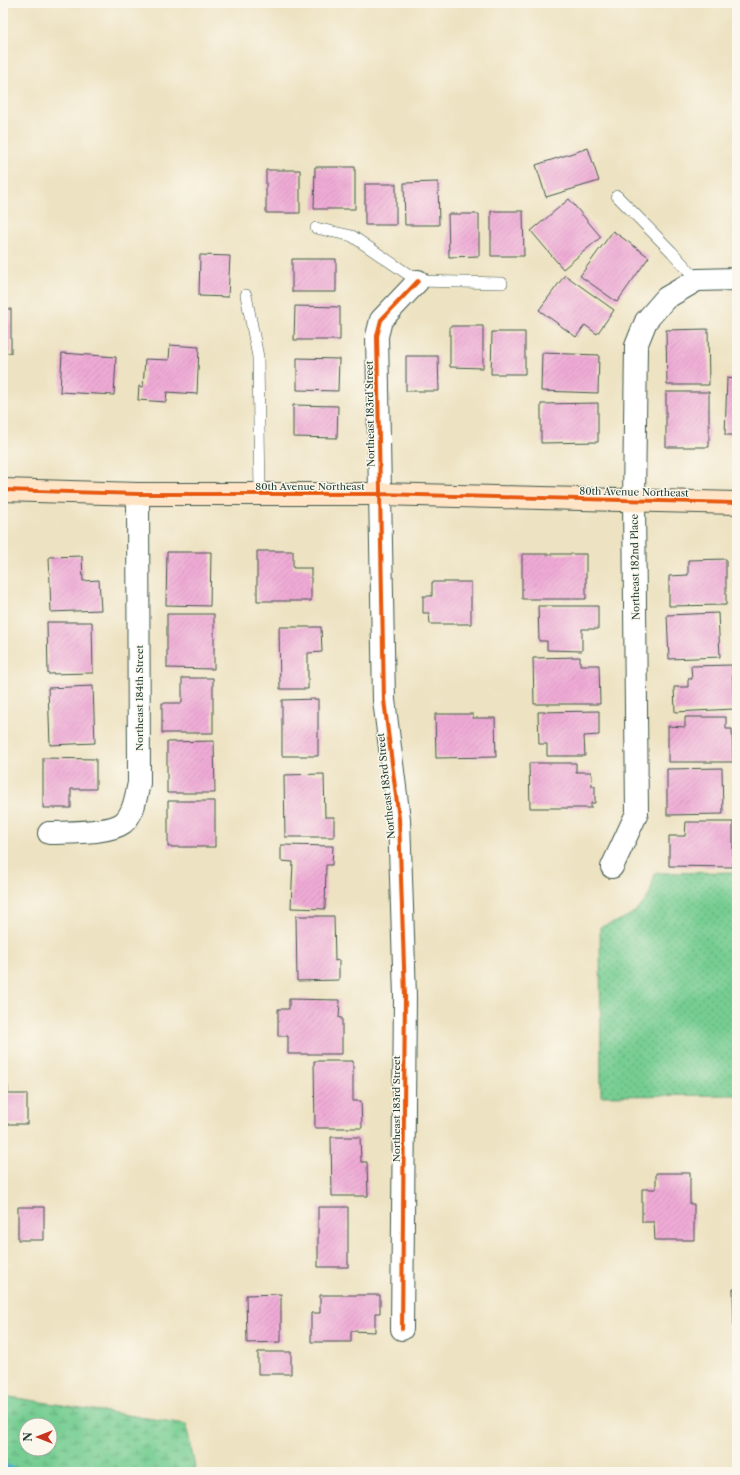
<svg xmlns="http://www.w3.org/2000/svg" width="740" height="1475" viewBox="0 0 740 1475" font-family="'Libre Caslon Text',serif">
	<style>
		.green { fill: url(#green-dots); stroke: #4a8563 }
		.wetland { fill: url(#wetland-marsh); stroke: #4a8563; fill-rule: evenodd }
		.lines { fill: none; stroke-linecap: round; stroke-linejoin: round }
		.stream { stroke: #50abce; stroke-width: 7 }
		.building { fill: url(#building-hatch) }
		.service-casing { stroke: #3e5649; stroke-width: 12 }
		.minor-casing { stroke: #3e5649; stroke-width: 24 }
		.secondary-casing { stroke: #3e5649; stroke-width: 24 }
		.service { stroke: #fff; stroke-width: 11 }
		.minor { stroke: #fff; stroke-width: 22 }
		.secondary { stroke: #ffe4c6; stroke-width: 22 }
		.cycleway-casing { stroke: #fbf7ec; stroke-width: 6 }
		.cycleway { stroke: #e8590c; stroke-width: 4 }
		.labels { text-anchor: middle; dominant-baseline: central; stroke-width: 3; stroke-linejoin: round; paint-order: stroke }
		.street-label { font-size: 10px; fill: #1f3d34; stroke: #fbf7ec }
	</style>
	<defs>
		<pattern id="green-dots" width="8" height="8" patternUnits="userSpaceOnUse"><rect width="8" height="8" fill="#76cd92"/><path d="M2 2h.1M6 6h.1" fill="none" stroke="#60a878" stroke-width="1.8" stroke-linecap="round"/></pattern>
		<pattern id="wetland-marsh" width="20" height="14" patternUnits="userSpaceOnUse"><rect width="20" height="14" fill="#76cd92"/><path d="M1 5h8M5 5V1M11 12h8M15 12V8" fill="none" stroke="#60a878"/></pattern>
		<pattern id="building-hatch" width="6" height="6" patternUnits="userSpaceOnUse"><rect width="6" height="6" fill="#efaad5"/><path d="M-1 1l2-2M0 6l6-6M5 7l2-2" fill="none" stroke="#cc93b7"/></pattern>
	</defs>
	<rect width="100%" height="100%" fill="#fbf7ec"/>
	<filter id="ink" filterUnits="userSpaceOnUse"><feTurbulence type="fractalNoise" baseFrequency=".025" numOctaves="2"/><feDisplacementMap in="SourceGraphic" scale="8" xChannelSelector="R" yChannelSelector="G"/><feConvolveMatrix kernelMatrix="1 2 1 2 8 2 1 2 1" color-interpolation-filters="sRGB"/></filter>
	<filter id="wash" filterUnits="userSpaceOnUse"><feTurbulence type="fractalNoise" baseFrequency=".012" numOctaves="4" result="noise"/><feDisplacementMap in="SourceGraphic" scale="16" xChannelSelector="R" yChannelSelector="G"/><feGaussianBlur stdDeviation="0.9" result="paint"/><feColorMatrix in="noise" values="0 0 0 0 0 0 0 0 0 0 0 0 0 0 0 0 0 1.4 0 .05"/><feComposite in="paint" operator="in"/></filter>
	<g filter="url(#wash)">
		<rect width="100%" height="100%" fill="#ede2c1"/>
		<!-- green -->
		<path class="green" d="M 737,872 L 737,1095 L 601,1096 L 600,927 C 619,922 640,913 649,895 C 652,888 653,880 655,873 Z"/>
		<!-- wetland -->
		<path class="wetland" d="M 3,1396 L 186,1424 L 196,1472 L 3,1472 ZM 26,1425 L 50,1425 L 50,1449 L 26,1449 Z"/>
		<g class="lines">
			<!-- stream -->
			<path class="stream" d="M 3,1466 L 15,1472"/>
		</g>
		<g id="blocks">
			<!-- building -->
			<path class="building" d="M 588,148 L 599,181 L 546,197 L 536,165 Z
				M 315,167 L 355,167 L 355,209 L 314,209 Z
				M 266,170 L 300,170 L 300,213 L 266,213 Z
				M 438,182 L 439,225 L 405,225 L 404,183 Z
				M 365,184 L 396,184 L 396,225 L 365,225 Z
				M 569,199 L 601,237 L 563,269 L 531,231 Z
				M 491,211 L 523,211 L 524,256 L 491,256 Z
				M 448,214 L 479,214 L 479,256 L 449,257 Z
				M 613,231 L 649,257 L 617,302 L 580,276 Z
				M 200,255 L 230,256 L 228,297 L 199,296 Z
				M 292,259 L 336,259 L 336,292 L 292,292 Z
				M 565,275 L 614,310 L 597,334 L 585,325 L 576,337 L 539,310 Z
				M 295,306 L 340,307 L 340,340 L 294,340 Z
				M 3,309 L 11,309 L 11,353 L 3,352 Z
				M 450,326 L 483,326 L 483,368 L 450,367 Z
				M 708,329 L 709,385 L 667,385 L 666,330 Z
				M 492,332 L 525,332 L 525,374 L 491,374 Z
				M 170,345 L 199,347 L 197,394 L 167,392 L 166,402 L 138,400 L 139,386 L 143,387 L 145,359 L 169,360 Z
				M 62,353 L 116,357 L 114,395 L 60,392 Z
				M 542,353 L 599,355 L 598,393 L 541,391 Z
				M 406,356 L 438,356 L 439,391 L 406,391 Z
				M 297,358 L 339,359 L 338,391 L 297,390 Z
				M 727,378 L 737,379 L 737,435 L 725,435 Z
				M 666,392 L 709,392 L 709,447 L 666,447 Z
				M 598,403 L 598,442 L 541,443 L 541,404 Z
				M 293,405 L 338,406 L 337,438 L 293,437 Z
				M 257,551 L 293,551 L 293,568 L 311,568 L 311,601 L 257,601 Z
				M 167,552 L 211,552 L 210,606 L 166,605 Z
				M 522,554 L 586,554 L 586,599 L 522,599 Z
				M 82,556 L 83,581 L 99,580 L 101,610 L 51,612 L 49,557 Z
				M 726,559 L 726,605 L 669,606 L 669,576 L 688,575 L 688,560 Z
				M 432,582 L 471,582 L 471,624 L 430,624 L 429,613 L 423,613 L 423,596 L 432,596 Z
				M 538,606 L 598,606 L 598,629 L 582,629 L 582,651 L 547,650 L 547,641 L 539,641 Z
				M 718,613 L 720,657 L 669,659 L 667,615 Z
				M 167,614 L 214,614 L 214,669 L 167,668 Z
				M 47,622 L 92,622 L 93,673 L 48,674 Z
				M 279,627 L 321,627 L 322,652 L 308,653 L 308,689 L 280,689 Z
				M 580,657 L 580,665 L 599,665 L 600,704 L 534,704 L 533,658 Z
				M 732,665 L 734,709 L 675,712 L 674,687 L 688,687 L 688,679 L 692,679 L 691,666 Z
				M 182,678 L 213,678 L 213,733 L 162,733 L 162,703 L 182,703 Z
				M 93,686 L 95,743 L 50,745 L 48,688 Z
				M 318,699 L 318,756 L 282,756 L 282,700 Z
				M 599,711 L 599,735 L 584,736 L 585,756 L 547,756 L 547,744 L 539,744 L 538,712 Z
				M 435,714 L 473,714 L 473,718 L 495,718 L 496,757 L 436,758 Z
				M 685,717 L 726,717 L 726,729 L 732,729 L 733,762 L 668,762 L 668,726 L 685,727 Z
				M 214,741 L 215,793 L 167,793 L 167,742 Z
				M 43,758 L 96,759 L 96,789 L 71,789 L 71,808 L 43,808 Z
				M 529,763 L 576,763 L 576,772 L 591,772 L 592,786 L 595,786 L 595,803 L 591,803 L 591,808 L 530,808 Z
				M 722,768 L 723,814 L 667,815 L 667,769 Z
				M 324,774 L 325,817 L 334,817 L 334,837 L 285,837 L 284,775 Z
				M 168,801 L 215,801 L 215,847 L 168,847 Z
				M 686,822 L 733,822 L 733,867 L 669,866 L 669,836 L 685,836 Z
				M 281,845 L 333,846 L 332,865 L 326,865 L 325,909 L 291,908 L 293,862 L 281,861 Z
				M 296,916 L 334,916 L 335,961 L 339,960 L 339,980 L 297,981 Z
				M 289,999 L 340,1000 L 339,1018 L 342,1018 L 342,1054 L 288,1054 L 288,1036 L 278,1036 L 278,1009 L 289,1009 Z
				M 314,1061 L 353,1061 L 353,1101 L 361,1101 L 362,1128 L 315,1128 Z
				M 3,1086 L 8,1086 L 8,1094 L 27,1094 L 27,1124 L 3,1124 Z
				M 331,1137 L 360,1137 L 361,1162 L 367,1162 L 368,1196 L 332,1196 Z
				M 656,1173 L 690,1173 L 690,1204 L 694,1204 L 694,1240 L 655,1240 L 654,1222 L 642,1222 L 642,1189 L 656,1189 Z
				M 18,1207 L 44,1207 L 44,1240 L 18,1240 Z
				M 318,1207 L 348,1207 L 348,1267 L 318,1267 Z
				M 733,1289 L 737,1289 L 737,1330 L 734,1330 Z
				M 281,1294 L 281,1342 L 247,1343 L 246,1295 Z
				M 320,1295 L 380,1295 L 380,1313 L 375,1313 L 375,1332 L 351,1331 L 351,1342 L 311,1342 L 311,1313 L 320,1313 Z
				M 258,1352 L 291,1352 L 291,1374 L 258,1374 Z"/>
		</g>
	</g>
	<g filter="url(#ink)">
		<use href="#blocks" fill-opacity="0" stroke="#3e5649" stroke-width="1"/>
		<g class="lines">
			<defs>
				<path id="service" d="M 617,196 L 672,252 L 697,280
					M 316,228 L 352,236 L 418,281 L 502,283
					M 246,295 L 258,357 L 260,494"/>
				<path id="minor" d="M 49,833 C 67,832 108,834 123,823 C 134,814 136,796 139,783 L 138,494
					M 612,867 L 637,813 L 634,501 L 636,346 L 646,321 L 666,298 L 697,280 L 737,279
					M 402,1329 L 405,996 L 399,819 L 384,700 L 377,336 L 381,320 L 418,281"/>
				<path id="secondary" d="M 3,490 L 138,494 L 380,494 L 737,503"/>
			</defs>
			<!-- service casing -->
			<use href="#service" class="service-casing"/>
			<!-- minor casing -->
			<use href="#minor" class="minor-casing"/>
			<!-- secondary casing -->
			<use href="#secondary" class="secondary-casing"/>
			<!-- service -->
			<use href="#service" class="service"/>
			<!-- minor -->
			<use href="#minor" class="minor"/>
			<!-- secondary -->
			<use href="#secondary" class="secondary"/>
			<defs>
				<path id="cycleway" d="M 3,490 L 138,494 L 380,494 L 737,503
					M 402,1329 L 405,996 L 399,819 L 384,700 L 377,336 L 381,320 L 418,281"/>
			</defs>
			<!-- cycleway casing -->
			<use href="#cycleway" class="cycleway-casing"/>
			<!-- cycleway -->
			<use href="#cycleway" class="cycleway"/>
		</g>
	</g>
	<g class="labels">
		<!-- street labels -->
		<g class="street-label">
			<text transform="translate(370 414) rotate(-91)">Northeast 183rd Street</text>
			<text x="310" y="486">80th Avenue Northeast</text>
			<text transform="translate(634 492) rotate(1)">80th Avenue Northeast</text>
			<text transform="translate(635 567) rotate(-91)">Northeast 182nd Place</text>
			<text transform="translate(139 698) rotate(-90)">Northeast 184th Street</text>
			<text transform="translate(386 786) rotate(-96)">Northeast 183rd Street</text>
			<text transform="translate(396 1109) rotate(-90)">Northeast 183rd Street</text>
		</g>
	</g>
	<!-- margin -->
	<rect width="740" height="1475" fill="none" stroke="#fbf7ec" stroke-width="16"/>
	<!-- north arrow -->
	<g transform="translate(38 1437) rotate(270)"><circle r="19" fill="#fbf7ec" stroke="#a3ada2"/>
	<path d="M0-3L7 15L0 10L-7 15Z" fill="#c8321e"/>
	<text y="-6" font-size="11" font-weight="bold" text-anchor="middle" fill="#1f3d34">N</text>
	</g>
</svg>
